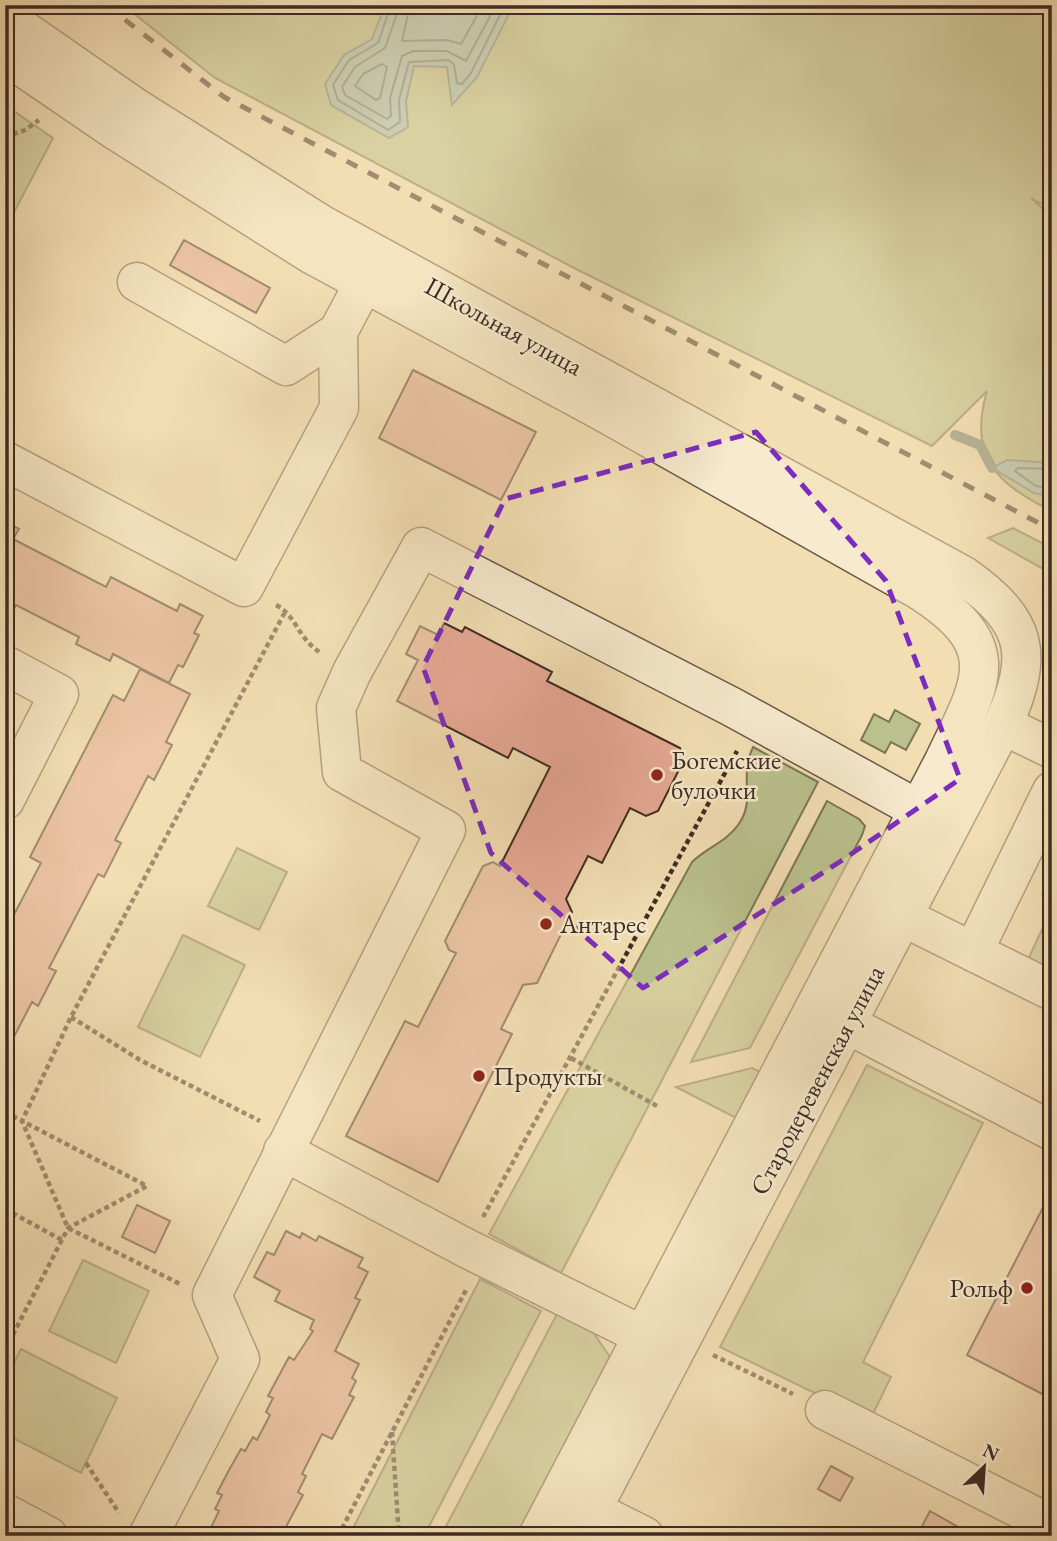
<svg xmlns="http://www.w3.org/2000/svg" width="1057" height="1541" viewBox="0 0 1057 1541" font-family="'EB Garamond',serif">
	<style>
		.green { fill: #bac18d; stroke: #7c7658; stroke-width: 2 }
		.water { fill: #9dbbb3; stroke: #778279; stroke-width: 2 }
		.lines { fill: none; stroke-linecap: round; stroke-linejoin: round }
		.shore { stroke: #6e746b; stroke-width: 2 }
		.stream { stroke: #778279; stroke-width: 10 }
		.building { fill: #e7a995; stroke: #3e2c23; stroke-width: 2 }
		.minor-casing { stroke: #6b5847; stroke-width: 41 }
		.path { stroke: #3e2c23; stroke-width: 4.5; stroke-dasharray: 5 3.5; stroke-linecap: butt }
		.minor { stroke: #f7eace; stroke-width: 38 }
		.rail { stroke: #3e2c23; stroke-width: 5; stroke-dasharray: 12 12; stroke-linecap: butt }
		.marked { fill: none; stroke: #7b2cbf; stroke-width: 5; stroke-dasharray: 14 9; stroke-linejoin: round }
		.poi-dot { fill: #8f2418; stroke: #f7eace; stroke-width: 2.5 }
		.labels { text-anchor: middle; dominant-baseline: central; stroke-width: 5; stroke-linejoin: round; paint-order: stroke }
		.street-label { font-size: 26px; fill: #3e2c23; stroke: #f7eace }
		.poi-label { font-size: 26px; fill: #3e2c23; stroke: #f7eace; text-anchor: start }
	</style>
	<rect width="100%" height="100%" fill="#f3deb3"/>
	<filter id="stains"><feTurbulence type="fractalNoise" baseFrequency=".00286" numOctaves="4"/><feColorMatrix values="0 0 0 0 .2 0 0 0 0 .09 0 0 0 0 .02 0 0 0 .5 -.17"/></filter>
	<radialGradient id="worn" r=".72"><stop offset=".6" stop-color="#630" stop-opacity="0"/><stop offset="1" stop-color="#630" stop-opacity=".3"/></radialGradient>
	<!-- green -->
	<path class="green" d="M 123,5 L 1052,5 L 1052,210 L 1031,198 L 1052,217 L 1052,511 C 995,483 968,456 987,391 L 932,446 L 574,268 L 215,78 Z
		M 5,105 L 53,138 L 13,214 L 5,210 Z
		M 1013,528 L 1052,548 L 1052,578 L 1043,569 L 988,538 Z
		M 895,710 L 920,724 L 906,750 L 891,742 L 885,753 L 861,740 L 874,714 L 889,722 Z
		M 753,747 L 818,782 L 561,1273 L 489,1234 L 692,862 C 706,848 726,842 738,825 C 757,800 738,777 753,747 Z
		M 827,801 L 859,819 L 865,826 L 862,835 L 750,1048 L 691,1062 Z
		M 237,848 L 287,872 L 259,930 L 208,906 Z
		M 1045,923 L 1052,926 L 1052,979 L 1025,966 Z
		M 183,935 L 245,965 L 200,1057 L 138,1027 Z
		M 867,1065 L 983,1123 L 863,1362 L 891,1377 L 870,1420 L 720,1347 Z
		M 752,1068 L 760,1072 L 736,1118 L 676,1087 Z
		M 83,1260 L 149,1291 L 116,1363 L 49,1331 Z
		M 480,1279 L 541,1311 L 424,1536 L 349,1536 Z
		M 558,1312 L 591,1329 L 610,1357 L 517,1536 L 441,1536 Z
		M 21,1349 L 117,1398 L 81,1473 L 5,1434 L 5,1380 Z"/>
	<!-- water -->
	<path class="water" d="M 385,5 L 510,5 L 512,8 L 477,77 L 452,105 L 447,67 L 414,66 L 406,101 L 408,127 L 389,138 L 331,105 L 325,84 L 344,55 L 372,39 Z
		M 1007,460 L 1052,463 L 1052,497 L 1034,493 L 992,468 Z"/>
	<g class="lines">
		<!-- shore -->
		<path class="shore" d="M 391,5 L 378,43 L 349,60 L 333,85 L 338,100 L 388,130 L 400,122 L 399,100 L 409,62 L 449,60 L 454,65 L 457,83 L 462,84 L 471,73 L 505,5
			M 400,5 L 385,48 L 355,67 L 342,87 L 345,95 L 387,119 L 391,116 L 390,98 L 402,56 L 413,51 L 447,51 L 466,61 L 496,5
			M 410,5 L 402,41 L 447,40 L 461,44 L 483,5
			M 382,64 L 387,67 L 380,98 L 376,100 L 355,86 L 363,74 Z
			M 1052,469 L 1018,468 L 1015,471 L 1036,486 L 1052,489"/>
		<!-- stream -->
		<path class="stream" d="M 955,435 L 980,445 L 992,468"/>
	</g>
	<!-- building -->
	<path class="building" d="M 184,240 L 270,288 L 256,313 L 170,265 Z
		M 413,370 L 536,432 L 501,500 L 379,438 Z
		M 5,522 L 19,529 L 13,539 L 106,587 L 111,577 L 177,611 L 180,604 L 203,616 L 194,633 L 199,635 L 183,667 L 178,665 L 169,683 L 113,654 L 110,661 L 76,644 L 79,637 L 16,605 L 13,611 L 5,607 Z
		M 444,623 L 462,632 L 465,627 L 552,672 L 547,681 L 680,748 L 684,760 L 658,811 L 646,816 L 630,808 L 602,863 L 588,856 L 566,899 L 572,912 L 537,983 L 523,985 L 501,1029 L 512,1034 L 438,1182 L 346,1136 L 405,1021 L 418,1027 L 456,953 L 449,950 L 445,941 L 483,866 L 493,862 L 500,866 L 550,767 L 513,748 L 508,758 L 397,701 L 418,660 L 406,654 L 420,626 L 438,635 Z
		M 140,669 L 190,694 L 166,742 L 172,745 L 154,780 L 148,776 L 115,840 L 121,843 L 104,877 L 98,874 L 49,968 L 56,971 L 38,1006 L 32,1002 L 5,1054 L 5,932 L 41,863 L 30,857 L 113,695 L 124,701 Z
		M 1052,1190 L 1052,1399 L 967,1355 Z
		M 137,1205 L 170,1221 L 155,1253 L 122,1237 Z
		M 286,1231 L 300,1238 L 302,1233 L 316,1241 L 319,1236 L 363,1258 L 358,1267 L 368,1272 L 355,1298 L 360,1300 L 335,1351 L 359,1364 L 352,1378 L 356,1381 L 349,1395 L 354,1397 L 332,1439 L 322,1434 L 302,1474 L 306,1476 L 298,1492 L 303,1495 L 281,1536 L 272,1531 L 269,1536 L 207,1536 L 219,1511 L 215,1509 L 222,1495 L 217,1493 L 229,1470 L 241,1449 L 245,1451 L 253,1437 L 257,1440 L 270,1415 L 266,1412 L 273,1398 L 268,1396 L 289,1357 L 294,1360 L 313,1331 L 310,1329 L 314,1320 L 275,1301 L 280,1291 L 254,1277 L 267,1252 L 274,1255 Z
		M 831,1466 L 853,1478 L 840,1501 L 818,1489 Z
		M 930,1511 L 974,1536 L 917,1536 Z"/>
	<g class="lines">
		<defs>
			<path id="minor" d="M 5,17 L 136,108 L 324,226 L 964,576 C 1029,622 1034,655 1003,725 L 578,1536
				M 5,55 L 118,132 L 311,254 L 600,410 L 919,590 C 1008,647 982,681 944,761 L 538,1536
				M 137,282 L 286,366 L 338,332
				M 5,461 L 244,587 L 339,408 L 338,332 L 374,264
				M 5,665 L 59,694 L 5,800
				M 1003,725 L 1052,749
				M 881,906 L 1052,991
				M 973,952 L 1052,791
				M 824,1012 L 1052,1131
				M 283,1151 L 466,1248 L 666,1347
				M 825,1410 L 1052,1525
				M 592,1510 L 644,1536
				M 5,1513 L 48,1536
				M 148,1536 L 240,1359 L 212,1295 L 446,830 L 342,772 L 336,708 L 352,672 L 421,547 L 732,707 L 939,821"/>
		</defs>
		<!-- minor casing -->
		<use href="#minor" class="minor-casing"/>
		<!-- path -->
		<path class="path" d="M 5,137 L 25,130 L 39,120
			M 276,605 C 297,616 297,638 321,653
			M 1042,893 L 1052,898
			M 71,1017 L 140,1060 L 260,1121
			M 571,1058 L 657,1106
			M 5,1112 L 22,1121 L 71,1017 L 286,610
			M 5,1209 L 62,1240
			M 483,1217 L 737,751
			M 5,1350 L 68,1228 L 147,1186 L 22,1121 L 68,1228 L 180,1284
			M 713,1355 L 793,1394
			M 392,1432 L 399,1536
			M 86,1463 L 119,1513
			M 338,1536 L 467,1288"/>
		<!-- minor -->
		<use href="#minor" class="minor"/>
		<!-- rail -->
		<path class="rail" d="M 106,5 L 224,97 L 1052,530"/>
	</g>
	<!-- marked area -->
	<path d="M0 0H1057V1541H0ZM 756,432 L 886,581 L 960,779 L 841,861 L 643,988 L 491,853 L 423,667 L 505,499 Z" fill="#f3deb3" fill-opacity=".55" fill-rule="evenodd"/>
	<path class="marked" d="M 756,432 L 886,581 L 960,779 L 841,861 L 643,988 L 491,853 L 423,667 L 505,499 Z"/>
	<!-- markers -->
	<g class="poi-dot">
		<circle cx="657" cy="775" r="7"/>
		<circle cx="546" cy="924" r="7"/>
		<circle cx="479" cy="1076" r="7"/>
		<circle cx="1027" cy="1288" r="7"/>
	</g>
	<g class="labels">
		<!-- street labels -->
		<g class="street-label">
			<text transform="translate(504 326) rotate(29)">Школьная улица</text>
			<text transform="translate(817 1080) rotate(-62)">Стародеревенская улица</text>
		</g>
		<!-- poi labels -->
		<g class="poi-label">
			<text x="671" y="760">Богемские<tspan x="671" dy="30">булочки</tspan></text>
			<text x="560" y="924">Антарес</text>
			<text x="493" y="1076">Продукты</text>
			<text x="1013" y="1288" text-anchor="end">Рольф</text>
		</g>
	</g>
	<!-- margin -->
	<rect width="1057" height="1541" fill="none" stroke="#f3deb3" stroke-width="28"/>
	<rect x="7" y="7" width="1043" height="1527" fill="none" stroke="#3e2c23" stroke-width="3.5"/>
	<rect x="14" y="14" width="1029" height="1513" fill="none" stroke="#3e2c23" stroke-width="2"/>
	<!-- north arrow -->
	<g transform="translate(984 1467) rotate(25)" stroke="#f7eace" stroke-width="5" paint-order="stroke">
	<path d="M0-5L12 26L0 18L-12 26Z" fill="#3e2c23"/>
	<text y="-10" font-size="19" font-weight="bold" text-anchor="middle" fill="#3e2c23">N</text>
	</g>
	<rect width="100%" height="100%" filter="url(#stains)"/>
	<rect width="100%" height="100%" fill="url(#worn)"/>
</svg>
